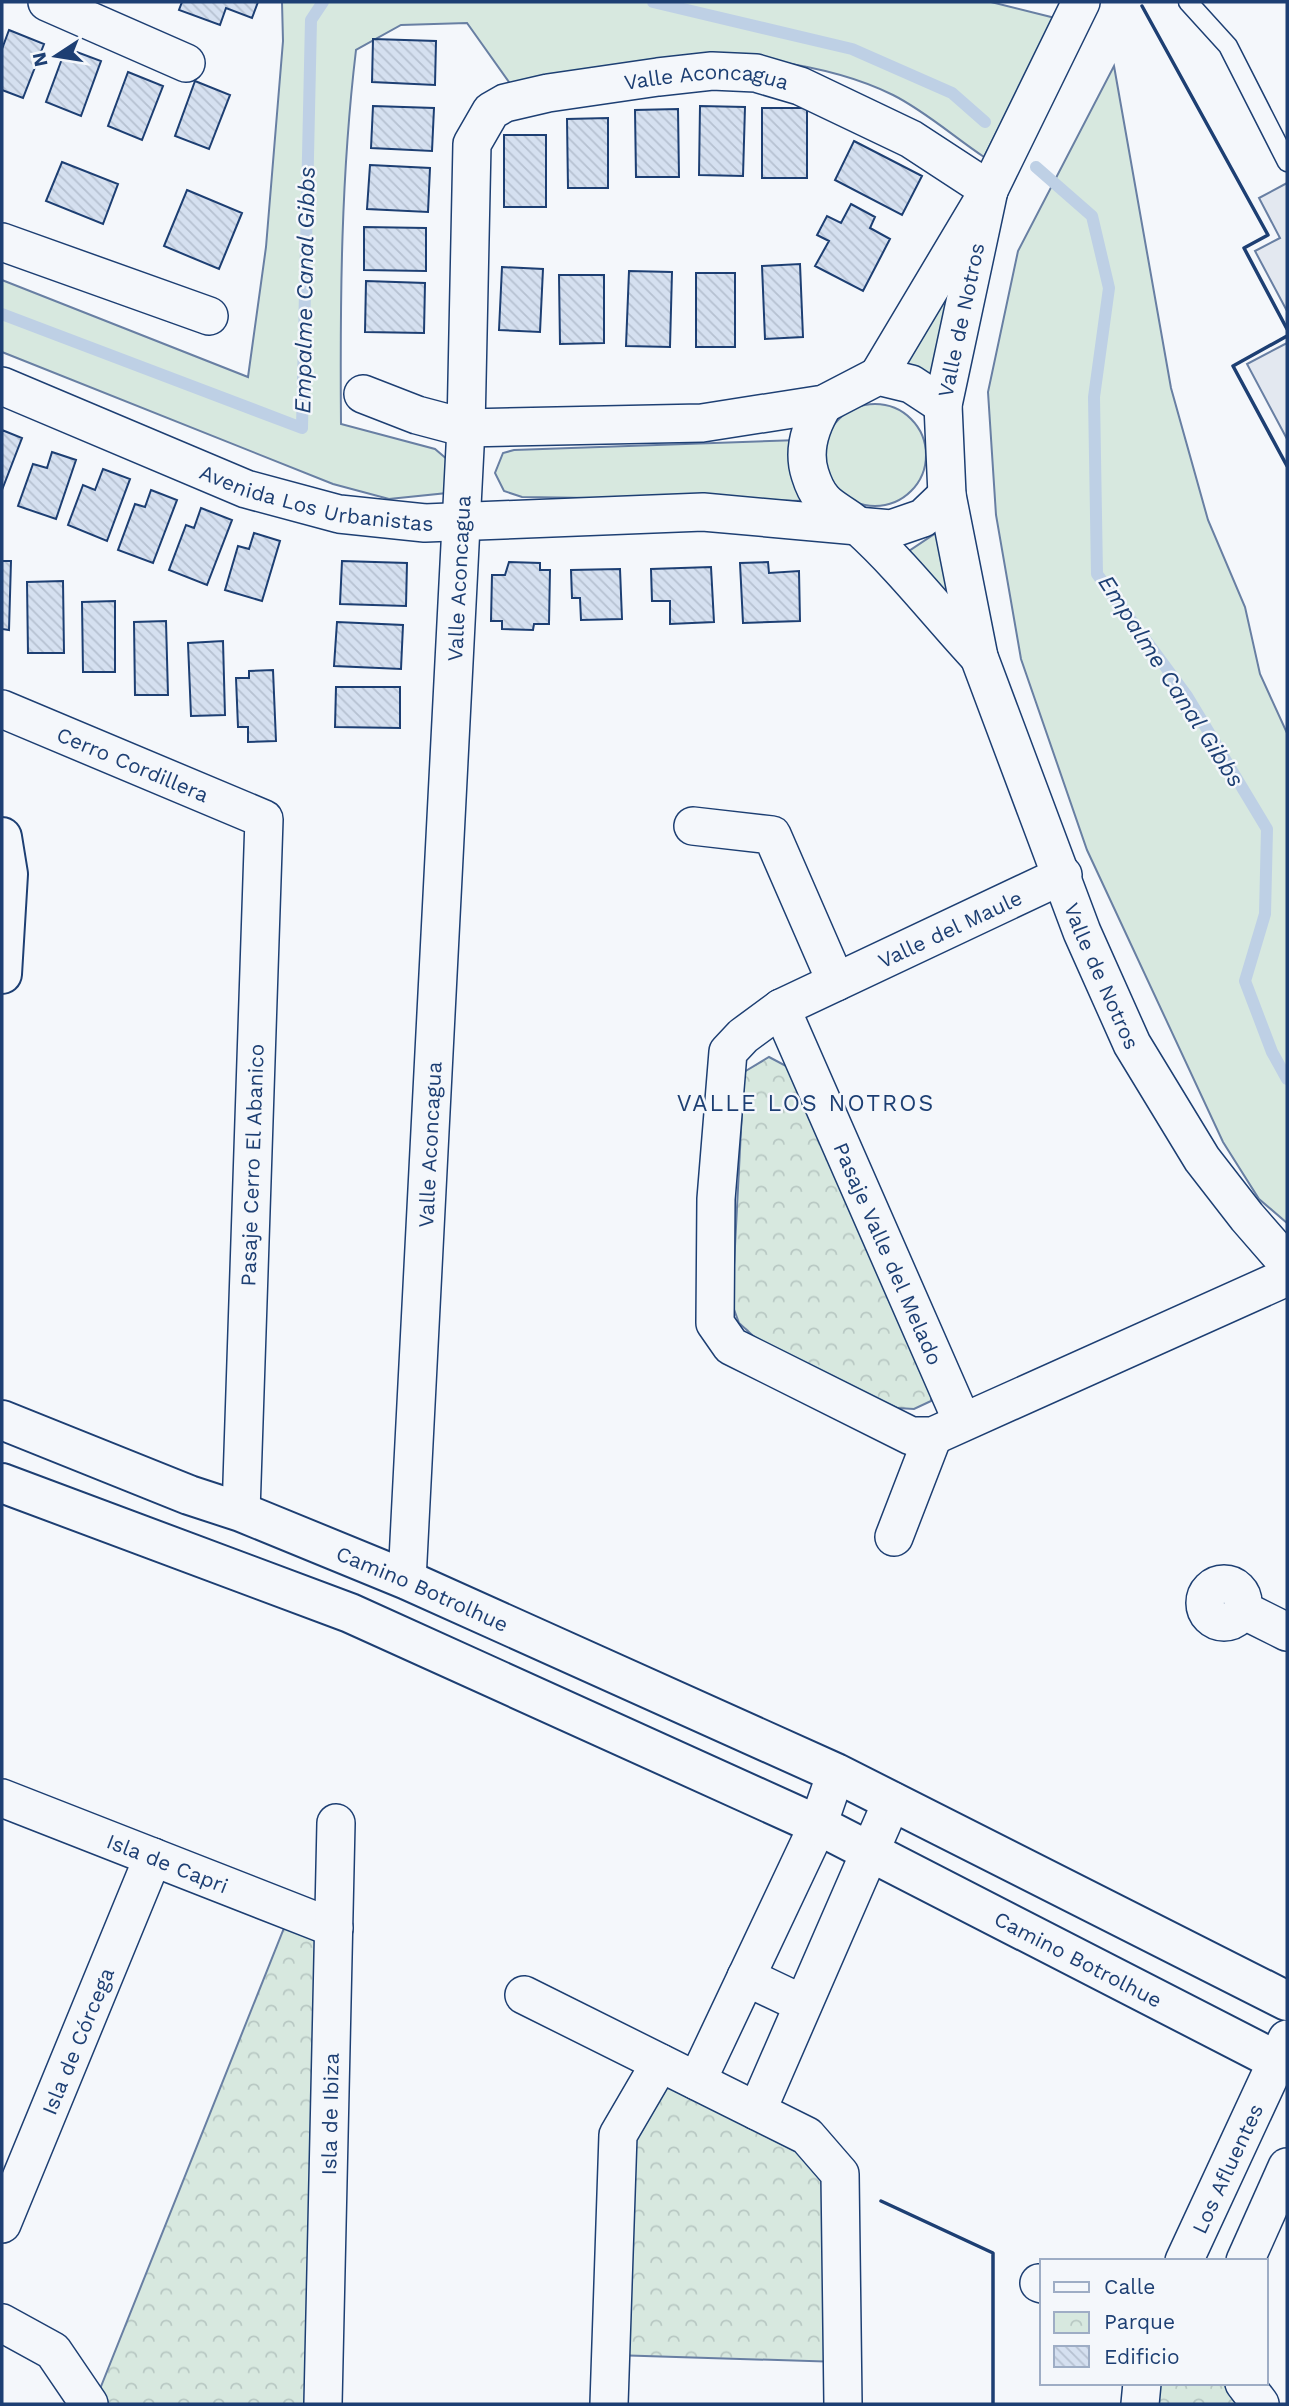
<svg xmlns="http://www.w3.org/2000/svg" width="1289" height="2406" viewBox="0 0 1289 2406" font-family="'Work Sans',sans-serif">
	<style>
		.green { fill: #d7e8df; stroke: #687fa3; stroke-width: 2 }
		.park { fill: url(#park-crowns); stroke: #687fa3; stroke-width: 2 }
		.parking { fill: #e3e8f0; stroke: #687fa3; stroke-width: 2 }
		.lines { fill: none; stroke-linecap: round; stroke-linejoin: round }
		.stream { stroke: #bed0e5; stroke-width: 12 }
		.building { fill: url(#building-back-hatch); stroke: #1d3f73; stroke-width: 2 }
		.lane-casing { stroke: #1d3f73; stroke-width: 21 }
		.street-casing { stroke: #1d3f73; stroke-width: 40 }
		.secondary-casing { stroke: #1d3f73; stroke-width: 42 }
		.lane { stroke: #f4f7fb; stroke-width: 18 }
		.street { stroke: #f4f7fb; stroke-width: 37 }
		.secondary { stroke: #f4f7fb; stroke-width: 38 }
		.wall { stroke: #1d3f73; stroke-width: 3.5 }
		.labels { text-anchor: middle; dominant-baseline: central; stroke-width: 5; stroke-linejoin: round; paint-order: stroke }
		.street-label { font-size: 21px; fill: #1d3f73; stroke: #f4f7fb }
		.water-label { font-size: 23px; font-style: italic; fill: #1d3f73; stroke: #f4f7fb }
		.neighbourhood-label { font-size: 23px; letter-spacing: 2px; fill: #1d3f73; stroke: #f4f7fb }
	</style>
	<defs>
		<pattern id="park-crowns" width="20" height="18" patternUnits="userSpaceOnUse" patternTransform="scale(1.75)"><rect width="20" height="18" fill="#d7e8df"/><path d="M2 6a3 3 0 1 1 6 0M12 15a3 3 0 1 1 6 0" fill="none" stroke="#b8c8c3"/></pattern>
		<pattern id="building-back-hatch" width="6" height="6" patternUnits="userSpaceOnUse" patternTransform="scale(1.75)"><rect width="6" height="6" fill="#d5e0f0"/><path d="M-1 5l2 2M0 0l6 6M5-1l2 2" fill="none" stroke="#b6c1d1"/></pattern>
	</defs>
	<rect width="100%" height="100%" fill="#f4f7fb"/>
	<!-- green -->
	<path class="green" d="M 282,2 L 991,2 L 1055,18 L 984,157 C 954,137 925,111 893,95 C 855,76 815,67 772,61 L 511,85 L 467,23 L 401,25 L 356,50 C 341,175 340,299 341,424 L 435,449 L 455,466 L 447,493 L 389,499 L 333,484 L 2,352 L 2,280 L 248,377 L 266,247 L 283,41 Z
		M 1114,66 L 1171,388 L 1208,520 L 1245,607 L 1260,674 L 1287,733 L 1287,1223 L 1259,1199 L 1223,1142 L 1087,850 L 1021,659 L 996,515 L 988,392 L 1018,251 Z
		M 947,298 L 936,379 L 896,358 Z
		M824 455a51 51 0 1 1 102 0a51 51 0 1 1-102 0Z
		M 799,440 L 808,501 L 522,497 L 504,491 L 495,473 L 503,453 L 514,450 Z
		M 939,531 L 956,607 L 903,555 Z"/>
	<!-- park -->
	<path class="park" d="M 769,1057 L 788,1067 L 933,1376 L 931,1401 L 914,1409 L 897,1408 L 772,1353 L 739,1323 L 732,1304 L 744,1072 Z
		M 290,1913 L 331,1930 L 321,2404 L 94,2404 Z
		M 661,2065 L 837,2176 L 840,2362 L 613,2355 L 618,2156 Z
		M 1149,2383 L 1236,2383 L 1252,2404 L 1146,2404 Z"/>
	<!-- parking -->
	<path class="parking" d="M 1287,183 L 1287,311 L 1255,251 L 1280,238 L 1259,198 Z
		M 1287,343 L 1287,439 L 1247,364 Z"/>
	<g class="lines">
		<!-- stream -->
		<path class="stream" d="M 653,2 L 852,49 L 952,93 L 985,122
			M 1036,167 L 1092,216 L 1109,288 L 1094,397 L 1097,574 L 1187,696 L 1267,829 L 1265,914 L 1245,981 L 1272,1052 L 1287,1079
			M 2,314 L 302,428 L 311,20 L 323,2"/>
	</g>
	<!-- building -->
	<path class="building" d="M 182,2 L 258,2 L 252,18 L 226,8 L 220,25 L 179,10 Z
		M 9,30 L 44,44 L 23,98 L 2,90 L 2,49 Z
		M 373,39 L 436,41 L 435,85 L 372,82 Z
		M 66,48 L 101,61 L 81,116 L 46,102 Z
		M 128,72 L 163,86 L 142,140 L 108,126 Z
		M 195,81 L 230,95 L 209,149 L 175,136 Z
		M 373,106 L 434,108 L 432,151 L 371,148 Z
		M 700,106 L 745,107 L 743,176 L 699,175 Z
		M 762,108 L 807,108 L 807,178 L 762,178 Z
		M 678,109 L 679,177 L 636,177 L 635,110 Z
		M 608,118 L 608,188 L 568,188 L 567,119 Z
		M 504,135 L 546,135 L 546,207 L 504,207 Z
		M 854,141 L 922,176 L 902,215 L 835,180 Z
		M 62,162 L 118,184 L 103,224 L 46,201 Z
		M 370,165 L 430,168 L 428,212 L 367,209 Z
		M 187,190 L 242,213 L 219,269 L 164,246 Z
		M 851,204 L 875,217 L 870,228 L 890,239 L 863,291 L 815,266 L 829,241 L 817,235 L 827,216 L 841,223 Z
		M 364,227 L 426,228 L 426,271 L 364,270 Z
		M 800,264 L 803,337 L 765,339 L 762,266 Z
		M 502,267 L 543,269 L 540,332 L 499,330 Z
		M 629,271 L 672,272 L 670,347 L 626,346 Z
		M 696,273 L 735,273 L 735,347 L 696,347 Z
		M 559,275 L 604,275 L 604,343 L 560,344 Z
		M 366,281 L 425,283 L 424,333 L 365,332 Z
		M 2,430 L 22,438 L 2,490 Z
		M 52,452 L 76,460 L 56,519 L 18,506 L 33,464 L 47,468 Z
		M 103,469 L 130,479 L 107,541 L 68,525 L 83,485 L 95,490 Z
		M 151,490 L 177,500 L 153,563 L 118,550 L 135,504 L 145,507 Z
		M 201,508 L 232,520 L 207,585 L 169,570 L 186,525 L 194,528 Z
		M 254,533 L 280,541 L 262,601 L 225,590 L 238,546 L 249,549 Z
		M 2,561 L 11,561 L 9,630 L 2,629 Z
		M 342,561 L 407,563 L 406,606 L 340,604 Z
		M 509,562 L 540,563 L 540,570 L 550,570 L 549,624 L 534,624 L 533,630 L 502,629 L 502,621 L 491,621 L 492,575 L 505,575 Z
		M 768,562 L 769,573 L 799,571 L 800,621 L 743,623 L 740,563 Z
		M 711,567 L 714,622 L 670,624 L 670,601 L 652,601 L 651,569 Z
		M 620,569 L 622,619 L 581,620 L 580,598 L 572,598 L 571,570 Z
		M 63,581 L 64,653 L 28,653 L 27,582 Z
		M 115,601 L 115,672 L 83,672 L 82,602 Z
		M 166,621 L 168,695 L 135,695 L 134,622 Z
		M 337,622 L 403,625 L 401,669 L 334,666 Z
		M 223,641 L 225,715 L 191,716 L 188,643 Z
		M 273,670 L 276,741 L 248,742 L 248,727 L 238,727 L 236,678 L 249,678 L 249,671 Z
		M 336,687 L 400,687 L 400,728 L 335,727 Z"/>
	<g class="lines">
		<defs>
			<path id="lane" d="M 1188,2 L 1228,46 L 1287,162"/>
			<g id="street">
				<path d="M 47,2 L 186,63"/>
				<path id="s1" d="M 989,190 L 943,405 L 947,495 L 979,657 L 1082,932 L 1132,1044 L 1202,1159 L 1247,1217 L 1287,1263"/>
				<path d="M 2,242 L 209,316"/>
				<path d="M 878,376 L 989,190 L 1081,2"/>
				<path id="s2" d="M 2,386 L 246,489 L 339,514 L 425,523 L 703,512 L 891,529 L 923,518 L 947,495"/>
				<path d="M 363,394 L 417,415 L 466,428 L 702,423 L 824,404 L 878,376 L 911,384 L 943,405"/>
				<path d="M 824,404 C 811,425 802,449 810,474 C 821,510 837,507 859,527 C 902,566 939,614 979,657"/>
				<path id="s3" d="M 2,709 L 264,819 L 241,1512"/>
				<path d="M 693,826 L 772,835 L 836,982"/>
				<path d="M 1063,875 L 781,1008 L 743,1036 L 728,1052 L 716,1199 L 715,1323 L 731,1346 L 911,1436 L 933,1436 L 1287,1277"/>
				<path id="s4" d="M 781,1008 L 962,1421"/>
				<path d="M 894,1537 L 933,1436"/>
				<path id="s5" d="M 407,1580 L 466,428 L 472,144 L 491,111 L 505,103 L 548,93 L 658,77 L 712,71 L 756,73 L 800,86 L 911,139 L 989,190"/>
				<circle cx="1224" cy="1603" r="19"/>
				<path d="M 1243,1610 L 1287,1632"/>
				<path id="s6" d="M 2,1798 L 334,1928"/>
				<path d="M 746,1977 L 803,2004"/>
				<path d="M 524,1995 L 807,2136 L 840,2174 L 843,2404"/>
				<path d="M 697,2081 L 818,1825 L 836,1773"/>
				<path d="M 757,2111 L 892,1801"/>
				<path id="s7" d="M 2,2224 L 153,1857"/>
				<path id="s8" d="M 1184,2261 L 1287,2039"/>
				<path d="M 1245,2261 L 1287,2167"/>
				<path d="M 1039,2283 L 1042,2284"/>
				<path d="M 2,2323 L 53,2351 L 89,2404"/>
				<path d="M 1244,2383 L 1260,2404"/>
				<path id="s9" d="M 323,2404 L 336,1823"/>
				<path d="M 609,2404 L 618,2135 L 660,2063"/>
				<path d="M 1140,2404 L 1142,2383"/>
			</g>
			<g id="secondary">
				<path d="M 2,837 L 8,874 L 2,974"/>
				<path id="s10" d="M 2,1420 L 189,1495 L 241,1512 L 407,1580 L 836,1773 L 1287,2001"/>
				<path id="s11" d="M 2,1483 L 350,1613 L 818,1825 L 1287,2066"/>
			</g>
		</defs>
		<!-- lane casing -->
		<use href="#lane" class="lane-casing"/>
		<!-- street casing -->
		<use href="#street" class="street-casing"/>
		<!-- secondary casing -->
		<use href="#secondary" class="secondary-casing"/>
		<!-- lane -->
		<use href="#lane" class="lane"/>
		<!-- street -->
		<use href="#street" class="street"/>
		<!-- secondary -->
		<use href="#secondary" class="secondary"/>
		<!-- wall -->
		<path class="wall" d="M 1142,6 L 1268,235 L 1244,248 L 1287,329
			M 1287,336 L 1233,366 L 1287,466
			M 881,2201 L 993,2253 L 993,2404"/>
	</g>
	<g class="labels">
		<!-- street labels -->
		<g class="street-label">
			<text stroke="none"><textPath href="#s5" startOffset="1696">Valle Aconcagua</textPath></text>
			<text transform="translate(961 320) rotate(-78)">Valle de Notros</text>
			<text stroke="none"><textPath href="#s2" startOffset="336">Avenida Los Urbanistas</textPath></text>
			<text stroke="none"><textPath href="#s5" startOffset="1003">Valle Aconcagua</textPath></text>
			<text stroke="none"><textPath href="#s3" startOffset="142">Cerro Cordillera</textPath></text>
			<text transform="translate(950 929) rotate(-25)">Valle del Maule</text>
			<text stroke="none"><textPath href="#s1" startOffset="817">Valle de Notros</textPath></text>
			<text stroke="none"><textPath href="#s5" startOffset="436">Valle Aconcagua</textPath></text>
			<text transform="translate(252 1165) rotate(-88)">Pasaje Cerro El Abanico</text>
			<text stroke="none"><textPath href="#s4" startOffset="268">Pasaje Valle del Melado</textPath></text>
			<text stroke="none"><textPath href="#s10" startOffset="453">Camino Botrolhue</textPath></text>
			<text stroke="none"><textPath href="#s6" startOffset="178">Isla de Capri</textPath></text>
			<text stroke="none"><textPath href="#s11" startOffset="1178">Camino Botrolhue</textPath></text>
			<text stroke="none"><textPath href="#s7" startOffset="198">Isla de Córcega</textPath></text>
			<text stroke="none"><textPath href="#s9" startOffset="290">Isla de Ibiza</textPath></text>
			<text stroke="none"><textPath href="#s8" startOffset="102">Los Afluentes</textPath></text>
		</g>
		<!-- water labels -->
		<g class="water-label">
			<text transform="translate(305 290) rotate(-89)">Empalme Canal Gibbs</text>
			<text transform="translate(1171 681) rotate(57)">Empalme Canal Gibbs</text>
		</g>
		<!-- neighbourhood labels -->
		<g class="neighbourhood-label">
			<text x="806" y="1103">VALLE LOS NOTROS</text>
		</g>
	</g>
	<!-- border -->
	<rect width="1289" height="2406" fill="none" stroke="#1d3f73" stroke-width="7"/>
	<!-- legend -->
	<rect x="1040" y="2259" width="228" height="126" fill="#f4f7fb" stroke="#9eadc5" stroke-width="2"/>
	<rect x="1054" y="2282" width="35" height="10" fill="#f4f7fb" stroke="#9eadc5" stroke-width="2"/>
	<text x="1104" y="2294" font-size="21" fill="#1d3f73">Calle</text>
	<rect x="1054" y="2312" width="35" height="21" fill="url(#park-crowns)" stroke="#9eadc5" stroke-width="2"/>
	<text x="1104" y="2329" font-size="21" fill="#1d3f73">Parque</text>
	<rect x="1054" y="2346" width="35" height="21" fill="url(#building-back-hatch)" stroke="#9eadc5" stroke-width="2"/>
	<text x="1104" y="2364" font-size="21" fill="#1d3f73">Edificio</text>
	<!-- north arrow -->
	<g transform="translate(56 56) rotate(258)" stroke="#f4f7fb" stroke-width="5" paint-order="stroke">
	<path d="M0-5L12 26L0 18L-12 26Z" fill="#1d3f73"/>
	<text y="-10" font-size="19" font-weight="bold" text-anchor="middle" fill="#1d3f73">N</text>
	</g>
</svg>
